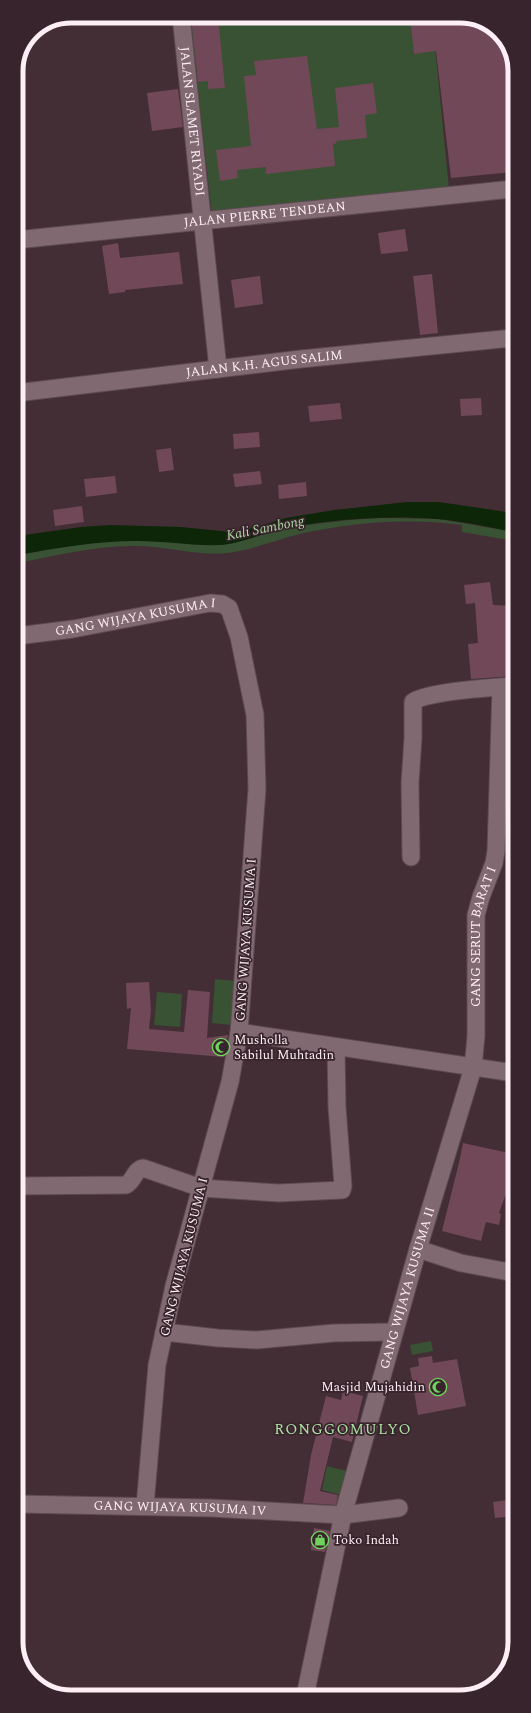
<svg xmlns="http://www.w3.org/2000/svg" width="531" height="1713" viewBox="0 0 531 1713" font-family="Spectral,serif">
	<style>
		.green { fill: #385233 }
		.water { fill: #0d2608 }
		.building { fill: #714858 }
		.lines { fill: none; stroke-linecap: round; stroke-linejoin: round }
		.minor-casing { stroke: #5c4a51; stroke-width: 19 }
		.minor { stroke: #816972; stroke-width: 17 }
		.labels { text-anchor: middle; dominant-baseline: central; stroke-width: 3.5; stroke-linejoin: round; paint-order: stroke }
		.street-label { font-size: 13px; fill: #fdeff4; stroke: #38242c }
		.poi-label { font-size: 13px; fill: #fdeff4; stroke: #38242c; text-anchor: start }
		.water-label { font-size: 14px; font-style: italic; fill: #acdaa2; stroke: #38242c }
		.quarter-label { font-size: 15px; letter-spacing: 1px; fill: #ace0a2; stroke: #38242c }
		.rim { fill: none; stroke: #fdeff4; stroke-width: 5 }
	</style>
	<rect width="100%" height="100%" fill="#432e36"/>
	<!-- green -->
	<path class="green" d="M 190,16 L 432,16 L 449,189 L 405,195 L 400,192 L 212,216 Z
		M 381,518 L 438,519 L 514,532 L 514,541 L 462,532 L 462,525 C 408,518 354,522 300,534 C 276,540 252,550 227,553 C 196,556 167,546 136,546 C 98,545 54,556 17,563 L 17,555 L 76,545 L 112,541 L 156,541 L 198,545 L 223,544 L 245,540 L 290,527 L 350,520 Z
		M 215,979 L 235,981 L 231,1025 L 212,1023 Z
		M 157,992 L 182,994 L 180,1027 L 154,1025 Z
		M 431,1341 L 433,1351 L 412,1355 L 410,1345 Z
		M 327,1466 L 347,1471 L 341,1495 L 322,1490 Z"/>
	<!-- water -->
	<path class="water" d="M 407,502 L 439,502 L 514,513 L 514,532 C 488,527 462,521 436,519 C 388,515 338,519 291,527 C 267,530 246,543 221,545 C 193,546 165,541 137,541 C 96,541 57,548 17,555 L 17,536 L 81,527 L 111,525 L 181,527 L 231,532 L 249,529 L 286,518 L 334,510 Z"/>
	<!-- building -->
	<path class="building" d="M 218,16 L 225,88 L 208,89 L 208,81 L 198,82 L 191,17 Z
		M 410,16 L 463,16 L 496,30 L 513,57 L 513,172 L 451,178 L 436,51 L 414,54 Z
		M 307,56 L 317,129 L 339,127 L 335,88 L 373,83 L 377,113 L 365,115 L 367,138 L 336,141 L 337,143 L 333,144 L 335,166 L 266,174 L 266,167 L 237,170 L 238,178 L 220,181 L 216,150 L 251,146 L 244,76 L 256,75 L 254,61 Z
		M 178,89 L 183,127 L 152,131 L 147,93 Z
		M 405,229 L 408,251 L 381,254 L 378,233 Z
		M 118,243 L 120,258 L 179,252 L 183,284 L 125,290 L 125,292 L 109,294 L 102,246 Z
		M 432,274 L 438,333 L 420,335 L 413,276 Z
		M 260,276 L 263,304 L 235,308 L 231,280 Z
		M 481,398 L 482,415 L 461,416 L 460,399 Z
		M 340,403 L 342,419 L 310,422 L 308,406 Z
		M 259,432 L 260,447 L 234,449 L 233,434 Z
		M 171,448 L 174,470 L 159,472 L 156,450 Z
		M 260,471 L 262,484 L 235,487 L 233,474 Z
		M 115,476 L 117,493 L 86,497 L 84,479 Z
		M 306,482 L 307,496 L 279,499 L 278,485 Z
		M 82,506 L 84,522 L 55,526 L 53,510 Z
		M 490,582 L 493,605 L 514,606 L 514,676 L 471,679 L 468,644 L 478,643 L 475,603 L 466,604 L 464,585 Z
		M 511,696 L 514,696 L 514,706 L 510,707 Z
		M 149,982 L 151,1010 L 149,1029 L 184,1032 L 188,990 L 210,992 L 207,1038 L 228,1035 L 224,1057 L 127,1049 L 131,1008 L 127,1009 L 126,983 Z
		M 463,1143 L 514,1154 L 514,1193 L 507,1191 L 499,1213 L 501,1214 L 499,1225 L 486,1222 L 481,1241 L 442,1231 L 459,1163 Z
		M 432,1356 L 433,1363 L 457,1359 L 466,1406 L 418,1415 L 410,1368 L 419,1366 L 418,1358 Z
		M 343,1391 L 363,1396 L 352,1442 L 333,1437 L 320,1491 L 338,1495 L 336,1505 L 303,1503 L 311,1455 L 326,1396 L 341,1400 Z
		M 515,1499 L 515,1516 L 495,1518 L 493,1502 Z
		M 314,1528 L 330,1531 L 325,1552 L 311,1550 Z"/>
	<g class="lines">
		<defs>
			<g id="minor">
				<path id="s1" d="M 181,16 L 218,369"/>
				<path id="s2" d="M 16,240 L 513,189"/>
				<path id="s3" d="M 16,393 L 301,359 L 513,338"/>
				<path id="s4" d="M 17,636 L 73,629 L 210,603 L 222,604 L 229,608 L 239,637 L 255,715 L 257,789 L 239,1032 L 230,1082 L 174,1286 L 157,1365 L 145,1506"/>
				<path d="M 411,857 L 410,783 L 413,738 L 413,702 C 421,692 498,687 514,686"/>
				<path d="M 239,1032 L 514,1073"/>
				<path d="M 17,1186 L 126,1185 C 134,1181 134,1170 143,1168 L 201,1188 L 279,1193 L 342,1190 L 343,1186 L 337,1107 L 336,1047"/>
				<path d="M 418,1249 L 461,1263 L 515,1273"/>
				<path d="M 164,1332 L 218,1338 L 257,1340 L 334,1333 L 394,1332"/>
				<path id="s5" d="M 18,1504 L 211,1508 L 343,1515 L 399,1508"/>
				<path id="s6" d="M 305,1696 L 343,1515 L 418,1249 L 473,1068 L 476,1036 L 476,915 L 481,897 L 494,863 L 496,851 L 501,687"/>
			</g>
		</defs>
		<!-- minor casing -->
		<use href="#minor" class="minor-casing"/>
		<!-- minor -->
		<use href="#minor" class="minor"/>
	</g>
	<!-- icons -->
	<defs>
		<symbol id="mosque-ring" viewBox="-11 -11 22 22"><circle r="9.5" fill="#38242c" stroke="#71d25e" stroke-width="1.5"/><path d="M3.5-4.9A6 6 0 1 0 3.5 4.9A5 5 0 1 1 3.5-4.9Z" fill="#71d25e"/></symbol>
		<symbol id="shop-ring" viewBox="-11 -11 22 22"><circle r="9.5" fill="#38242c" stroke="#71d25e" stroke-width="1.5"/><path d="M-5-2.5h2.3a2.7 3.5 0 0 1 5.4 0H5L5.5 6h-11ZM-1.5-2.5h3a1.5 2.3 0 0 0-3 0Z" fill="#71d25e"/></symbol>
	</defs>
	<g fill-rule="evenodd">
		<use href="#mosque-ring" x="211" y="1037" width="20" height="20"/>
		<use href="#mosque-ring" x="428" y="1377" width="20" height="20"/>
		<use href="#shop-ring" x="310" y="1530" width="20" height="20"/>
	</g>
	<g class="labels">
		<!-- street labels -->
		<g class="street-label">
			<text stroke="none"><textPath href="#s1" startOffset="106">JALAN SLAMET RIYADI</textPath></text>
			<text stroke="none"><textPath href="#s2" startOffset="250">JALAN PIERRE TENDEAN</textPath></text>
			<text stroke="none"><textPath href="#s3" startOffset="250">JALAN K.H. AGUS SALIM</textPath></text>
			<text stroke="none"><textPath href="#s4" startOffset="120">GANG WIJAYA KUSUMA I</textPath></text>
			<text stroke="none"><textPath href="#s6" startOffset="783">GANG SERUT BARAT I</textPath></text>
			<text transform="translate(246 940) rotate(-86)">GANG WIJAYA KUSUMA I</text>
			<text transform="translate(184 1257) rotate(-76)">GANG WIJAYA KUSUMA I</text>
			<text stroke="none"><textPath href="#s6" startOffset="421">GANG WIJAYA KUSUMA II</textPath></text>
			<text stroke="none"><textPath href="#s5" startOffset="162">GANG WIJAYA KUSUMA IV</textPath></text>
		</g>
		<!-- poi labels -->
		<g class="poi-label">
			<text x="234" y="1040">Musholla<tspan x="234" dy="15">Sabilul Muhtadin</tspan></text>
			<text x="425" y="1387" text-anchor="end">Masjid Mujahidin</text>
			<text x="333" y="1540">Toko Indah</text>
		</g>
		<!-- water labels -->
		<g class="water-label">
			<text transform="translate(265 528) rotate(-11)">Kali Sambong</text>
		</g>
		<!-- quarter labels -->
		<g class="quarter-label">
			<text x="343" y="1429">RONGGOMULYO</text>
		</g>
	</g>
	<!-- crop -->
	<path d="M0 0H531V1713H0ZM71 23H460A48 48 0 0 1 508 71V1642A48 48 0 0 1 460 1690H71A48 48 0 0 1 23 1642V71A48 48 0 0 1 71 23Z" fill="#38242c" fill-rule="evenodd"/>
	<path class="rim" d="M71 23H460A48 48 0 0 1 508 71V1642A48 48 0 0 1 460 1690H71A48 48 0 0 1 23 1642V71A48 48 0 0 1 71 23Z"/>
</svg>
